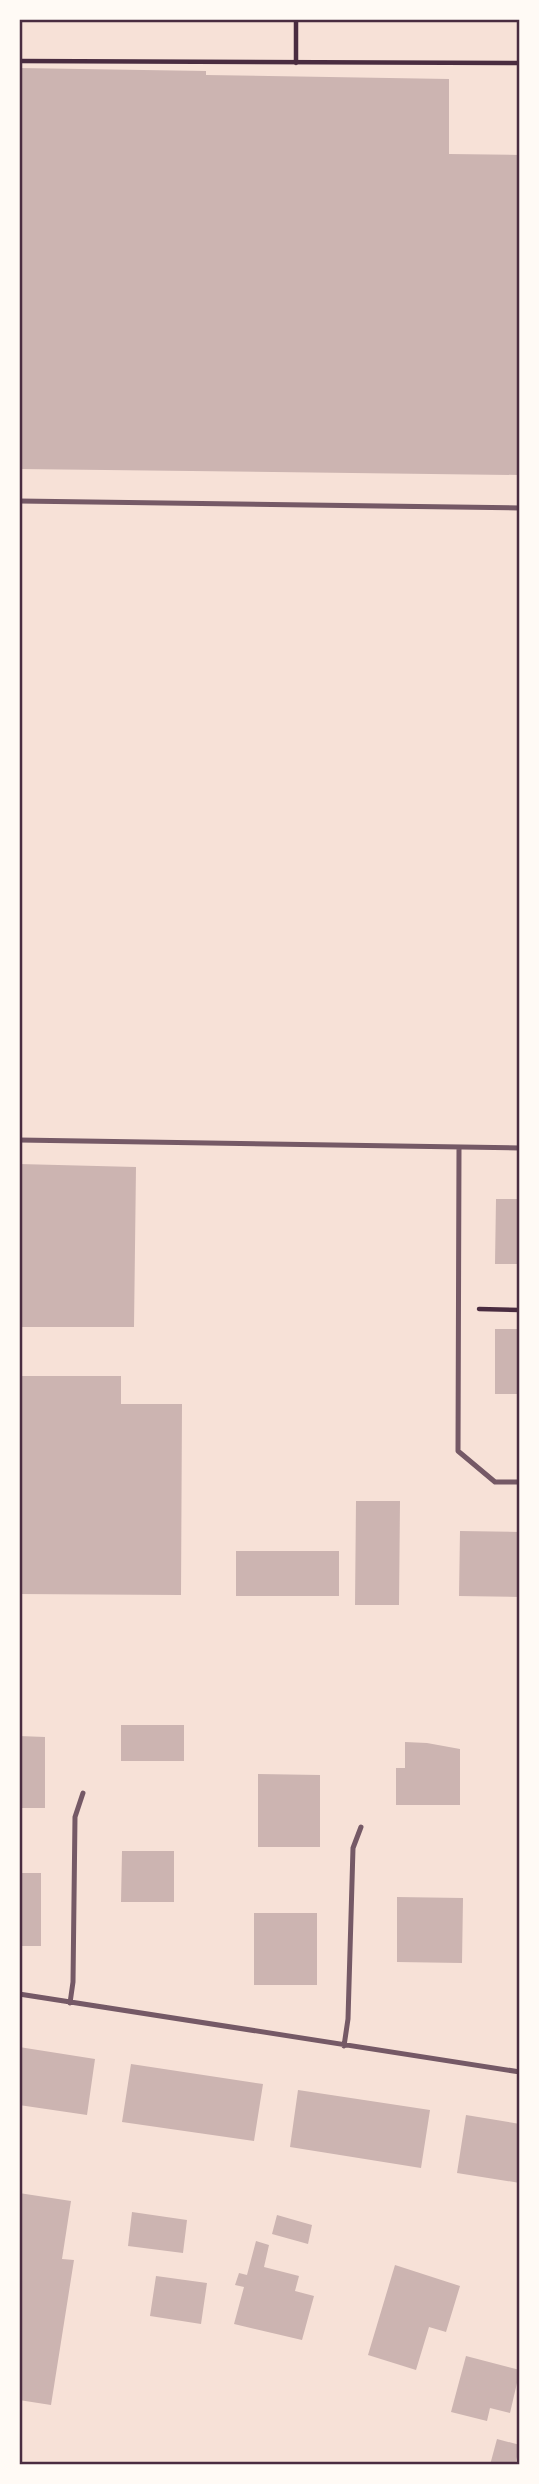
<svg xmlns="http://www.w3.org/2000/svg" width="539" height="2484" viewBox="0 0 539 2484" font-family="'Nunito Sans',sans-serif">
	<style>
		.building { fill: #ccb4b1 }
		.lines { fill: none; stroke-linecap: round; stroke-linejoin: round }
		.path { stroke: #4a2c40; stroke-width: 4.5 }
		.service { stroke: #755966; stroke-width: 5 }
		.neatline { fill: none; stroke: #4a2c40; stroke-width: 2.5 }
	</style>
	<rect width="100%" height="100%" fill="#f7e1d7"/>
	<!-- building -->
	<path class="building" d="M 19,68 L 206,71 L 206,75 L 449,79 L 449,154 L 520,155 L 520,475 L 19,469 Z
		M 19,1164 L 136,1167 L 134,1327 L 19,1327 Z
		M 496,1199 L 520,1199 L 520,1264 L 495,1264 Z
		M 495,1329 L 520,1329 L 520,1394 L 495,1394 Z
		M 19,1376 L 121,1376 L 121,1404 L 182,1404 L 181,1595 L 19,1594 Z
		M 356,1501 L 400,1501 L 399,1605 L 355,1605 Z
		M 460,1531 L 520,1532 L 520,1597 L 459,1596 Z
		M 236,1551 L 339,1551 L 339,1596 L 236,1596 Z
		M 121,1725 L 184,1725 L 184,1761 L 121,1761 Z
		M 19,1736 L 45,1737 L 45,1808 L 19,1808 Z
		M 405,1742 L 427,1743 L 460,1749 L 460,1805 L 396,1805 L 396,1768 L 405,1768 Z
		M 258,1774 L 320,1775 L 320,1847 L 258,1847 Z
		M 122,1851 L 174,1851 L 174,1902 L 121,1902 Z
		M 19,1873 L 41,1873 L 41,1946 L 19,1946 Z
		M 397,1897 L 463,1898 L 462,1963 L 397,1962 Z
		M 254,1913 L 317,1913 L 317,1985 L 254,1985 Z
		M 19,2047 L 95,2059 L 87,2115 L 19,2105 Z
		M 131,2064 L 263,2084 L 254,2141 L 122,2122 Z
		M 298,2090 L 430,2110 L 421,2168 L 290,2147 Z
		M 466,2115 L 520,2124 L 520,2183 L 457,2173 Z
		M 19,2193 L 71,2201 L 62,2259 L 74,2260 L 51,2405 L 19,2400 L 19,2285 L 22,2266 L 19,2266 Z
		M 132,2212 L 187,2220 L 183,2253 L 128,2246 Z
		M 277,2215 L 312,2225 L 308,2244 L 272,2234 Z
		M 256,2241 L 269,2245 L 264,2267 L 299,2276 L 295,2291 L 314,2296 L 302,2340 L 234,2324 L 244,2287 L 235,2285 L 239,2273 L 247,2275 Z
		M 395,2265 L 460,2286 L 446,2332 L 429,2327 L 416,2370 L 368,2355 Z
		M 156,2276 L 207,2283 L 201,2324 L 150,2316 Z
		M 466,2356 L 520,2370 L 510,2413 L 490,2408 L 487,2421 L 451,2412 Z
		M 497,2439 L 520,2445 L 515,2465 L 490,2465 Z"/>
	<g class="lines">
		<!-- path -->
		<path class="path" d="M 19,61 L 520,63
			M 296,63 L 296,19
			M 479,1309 L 520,1310"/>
		<!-- service -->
		<path class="service" d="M 19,501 L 520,508
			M 19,1140 L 520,1148
			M 459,1148 L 458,1451 L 495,1482 L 520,1482
			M 19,1994 L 520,2072
			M 70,2003 L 73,1982 L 75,1817 L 83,1793
			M 344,2046 L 348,2019 L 353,1848 L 361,1827"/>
	</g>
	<!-- border -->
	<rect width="539" height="2484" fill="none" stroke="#fffaf5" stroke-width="42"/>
	<rect x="21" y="21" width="497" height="2442" class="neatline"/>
</svg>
